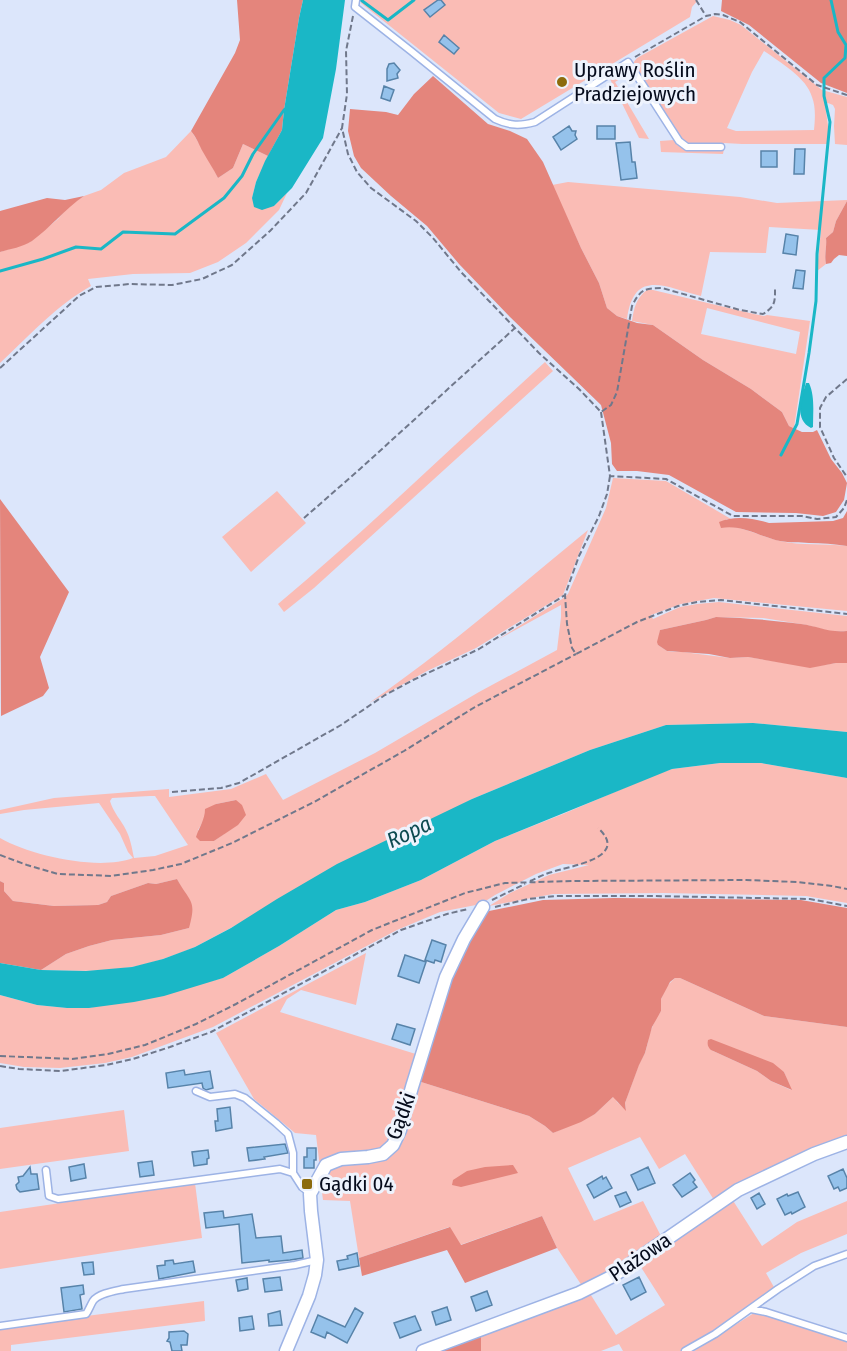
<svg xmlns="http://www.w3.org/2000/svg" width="847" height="1351" viewBox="0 0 847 1351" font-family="'Fira Sans Condensed',sans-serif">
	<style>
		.green { fill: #fabcb5; fill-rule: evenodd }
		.forest { fill: #e4857c }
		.water { fill: #1ab7c6 }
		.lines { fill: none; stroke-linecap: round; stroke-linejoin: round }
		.stream { stroke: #1ab7c6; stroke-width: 3 }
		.building { fill: #95c2eb; stroke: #5783a9; stroke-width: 1.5 }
		.lane-casing { stroke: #9db3e5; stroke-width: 9 }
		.street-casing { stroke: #9db3e5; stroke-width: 15 }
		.path { stroke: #70788b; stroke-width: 2; stroke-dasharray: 6 3; stroke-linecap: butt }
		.lane { stroke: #fff; stroke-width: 6 }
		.street { stroke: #fff; stroke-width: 12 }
		.poi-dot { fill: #8c6b0d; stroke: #eef3fd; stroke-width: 2 }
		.labels { text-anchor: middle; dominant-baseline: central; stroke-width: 6; stroke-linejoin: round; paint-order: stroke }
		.poi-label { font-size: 21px; fill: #050b1c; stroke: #eef3fd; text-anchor: start }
		.street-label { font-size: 21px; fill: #050b1c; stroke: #eef3fd }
		.water-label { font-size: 22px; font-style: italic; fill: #0d4a51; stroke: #eef3fd }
	</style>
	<rect width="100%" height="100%" fill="#dce6fb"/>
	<!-- green -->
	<path class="green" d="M 361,0 L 698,0 L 692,7 L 690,17 L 521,119 L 499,113 L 361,3 Z
		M 713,16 L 730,20 L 741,25 L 822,90 L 847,97 L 847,145 L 835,144 L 834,126 L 835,109 L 833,105 L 828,103 L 825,104 L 828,126 L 828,144 L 742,144 L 724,143 L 724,144 C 711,144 692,148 681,140 L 633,63 L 637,58 ZM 764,51 C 780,62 807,78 812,97 C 816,107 815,120 814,130 L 736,131 L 727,128 L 752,72 Z
		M 625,68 L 632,72 L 615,82 L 649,139 L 639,138 L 609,77 L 618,70 Z
		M 191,131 C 197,139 200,146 205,154 C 210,162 214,169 218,178 L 233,168 L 243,144 L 268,156 L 256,182 L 252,198 L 274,206 L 287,193 L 279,210 L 246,243 L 218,262 L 190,273 L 133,274 L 88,279 L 91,286 C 57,305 29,336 0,363 L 0,252 L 30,242 L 58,219 L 69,206 L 84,196 L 101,190 L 124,173 L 166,157 Z
		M 674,140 C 684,155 708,149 724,149 L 723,154 L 661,152 L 660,141 Z
		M 568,182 L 740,197 L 777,203 L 847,200 L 847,201 L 836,221 L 833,232 L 826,238 C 827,247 824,256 826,264 L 817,271 L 821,230 L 769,227 L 766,253 L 710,252 L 701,296 C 665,287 634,268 627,319 L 617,316 L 607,308 L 599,283 L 581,248 L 552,185 Z
		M 647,290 L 653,290 L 754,314 L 764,316 L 767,315 L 810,321 L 794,428 L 789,426 L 782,412 L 751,389 L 703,360 L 653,325 L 632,321 C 634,308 636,298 647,290 ZM 707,308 L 800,332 L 796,354 L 701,334 Z
		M 545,362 L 553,371 L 314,588 L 284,612 L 278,604 C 370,527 456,443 545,362 Z
		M 613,478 L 666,481 L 731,519 L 726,519 L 730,526 C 748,529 763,537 780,541 C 801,546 825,543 847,546 L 847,611 L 714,598 L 681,604 L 651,615 L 653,619 L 680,607 L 697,604 L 719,602 L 847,616 L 847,631 L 829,631 L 807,625 L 763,618 L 716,617 L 706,620 L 660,630 L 658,645 L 667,651 L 673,652 L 683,652 L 730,658 L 748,657 L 810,667 L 836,663 L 847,663 L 847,732 L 753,723 L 666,725 L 590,750 L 472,799 L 195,947 C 175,955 154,963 132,967 C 102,972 72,971 41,970 L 66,954 L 89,946 L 112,940 L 161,935 L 189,928 L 182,889 L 177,879 L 156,884 L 148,883 L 111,896 L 107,902 L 98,905 L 54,906 L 13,901 L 4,891 L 4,883 L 0,881 L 0,838 C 32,856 99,871 133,858 L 128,852 L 120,834 L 99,803 L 24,810 L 0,814 L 0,810 L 54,798 L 169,789 L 169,797 L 231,789 L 266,774 L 283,800 L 375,753 L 479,692 L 557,650 L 561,617 L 561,605 L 497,640 L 562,599 L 568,594 L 606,508 ZM 150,796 L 155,796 L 188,845 L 155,856 L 134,858 C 132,849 131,840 126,830 C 121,820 113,812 110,801 L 112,798 ZM 236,800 L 224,834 L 214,841 L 198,830 L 205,818 L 216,804 Z
		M 277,491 L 306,523 L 251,572 L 222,537 Z
		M 588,530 L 563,595 L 476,648 L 427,671 L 369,703 C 446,650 516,589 588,530 Z
		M 720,763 L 761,763 L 847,778 L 847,903 L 806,896 L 663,893 L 553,894 L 489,906 L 510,893 L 549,875 L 589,865 L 563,864 L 536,874 L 495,895 L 481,904 L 440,912 L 397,930 L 213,1027 L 132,1057 L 105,1063 L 60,1068 L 24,1067 L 0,1063 L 0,995 L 37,1005 L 67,1008 L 89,1008 L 200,984 L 223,978 L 279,946 L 336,910 L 365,902 L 421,880 L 495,841 L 563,814 L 657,774 L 672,769 Z
		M 366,953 L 356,1005 L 301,990 L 287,999 L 280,1012 L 419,1055 L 400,1121 L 387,1147 L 320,1168 L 316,1135 L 295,1133 L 254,1099 L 216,1033 Z
		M 675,978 L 680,978 L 764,1016 L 847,1027 L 847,1139 L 714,1200 L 685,1154 L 659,1169 L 640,1137 L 568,1168 L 594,1221 L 643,1201 L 662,1238 L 584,1289 L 557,1248 L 542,1216 L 460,1245 L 449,1227 L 359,1258 L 350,1201 L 323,1200 L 320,1177 L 333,1164 L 389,1154 L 418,1081 L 529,1116 L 545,1126 L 553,1133 L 595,1114 L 614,1096 L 617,1102 L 626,1110 L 625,1103 L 639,1064 L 645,1053 L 648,1042 L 649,1035 L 656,1018 L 661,1011 L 661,999 L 667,986 ZM 711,1050 L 784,1072 L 791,1090 L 771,1081 L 757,1071 Z
		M 124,1110 L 129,1151 L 0,1169 L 0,1128 Z
		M 195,1183 L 202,1238 L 0,1269 L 0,1212 Z
		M 732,1199 L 762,1246 L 797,1222 L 847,1201 L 847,1234 L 801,1253 L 766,1273 L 775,1289 L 704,1339 L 683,1351 L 623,1351 L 619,1344 L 601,1351 L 481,1351 L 481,1335 L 589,1292 L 616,1335 L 665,1305 L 639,1264 Z
		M 204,1301 L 205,1321 L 11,1345 L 11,1351 L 0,1351 L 0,1327 Z
		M 754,1313 L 761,1314 L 847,1340 L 847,1351 L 694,1351 Z"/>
	<!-- forest -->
	<path class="forest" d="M 237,0 L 303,0 L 299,18 L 284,110 L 282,130 L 268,156 L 243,144 L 233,168 L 218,178 C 213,168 208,161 203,152 C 199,145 197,138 191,131 L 235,53 L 240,40 Z
		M 722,0 L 847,0 L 847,93 L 821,83 L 749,25 L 721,11 Z
		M 433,76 L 488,124 L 510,131 L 527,139 L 543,162 L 581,248 L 599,283 L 607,308 L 617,316 L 637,323 L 653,325 L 703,360 L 751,389 L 782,412 L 789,426 L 802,432 L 813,432 L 817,430 L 831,459 L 842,473 L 847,483 L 844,500 L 836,512 L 823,516 L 796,513 L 736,512 L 669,475 L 637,471 L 617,471 L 612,464 L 611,443 L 601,405 L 510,317 L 459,264 L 427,226 L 391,196 L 361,168 L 354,156 L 348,131 L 350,109 L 386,112 L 398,115 L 414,94 Z
		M 84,196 C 65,209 51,227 32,241 C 23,247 10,249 0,252 L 0,211 L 47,198 L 65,200 Z
		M 847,201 L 847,256 L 839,255 L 834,259 L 831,263 L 826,264 C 824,256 827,247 826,238 L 833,232 L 836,221 Z
		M 0,499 L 69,592 L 40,657 L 49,688 L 43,696 L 1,716 Z
		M 847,511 L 847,546 C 834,544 822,543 809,543 C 800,542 790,543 780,541 C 760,537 742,524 721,528 L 719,522 C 734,515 754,518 769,523 L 833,521 L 843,518 Z
		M 716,617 C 745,618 771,620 801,624 C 818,626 828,633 847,631 L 847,663 L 836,663 L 810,668 L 748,657 L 730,658 L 709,654 L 667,651 L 658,645 L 657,642 L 660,630 L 706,620 Z
		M 236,800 L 242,805 L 246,815 L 238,825 L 214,841 L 200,841 L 196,837 C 199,827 205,820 205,809 L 216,804 Z
		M 177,879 C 190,903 197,899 189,928 L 161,935 L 112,940 L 89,946 L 66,954 L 41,970 L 0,963 L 0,881 L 4,883 L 4,891 L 13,901 L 54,906 L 98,905 L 107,902 L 111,896 L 148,883 L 156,884 Z
		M 614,898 L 801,900 L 847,908 L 847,1027 L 764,1016 L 680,978 L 675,978 L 670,982 L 661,999 L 661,1011 L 652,1027 L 645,1053 L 639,1065 L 625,1103 L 626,1111 L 613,1097 L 595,1114 L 581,1122 L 553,1133 L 545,1126 L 529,1116 L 418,1081 L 449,978 L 485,913 L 489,911 L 543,900 Z
		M 711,1039 L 773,1063 L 784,1072 L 792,1090 L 771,1081 L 757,1071 L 711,1050 C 708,1047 707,1045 708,1040 Z
		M 513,1165 L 518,1173 L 461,1187 L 452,1185 L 453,1180 L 467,1171 L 485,1167 Z
		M 542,1216 L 557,1248 L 465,1283 L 447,1250 L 362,1276 L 359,1258 L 450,1227 L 461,1245 Z
		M 481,1335 L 481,1351 L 434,1351 Z"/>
	<!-- water -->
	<path class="water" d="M 303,0 L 345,0 L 336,69 L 323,138 L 292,188 L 274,206 L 262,210 L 254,207 L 252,198 L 256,182 L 265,161 L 282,130 L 284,110 L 299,18 Z
		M 806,383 L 809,383 C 815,396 813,412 813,427 L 811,428 C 794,419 801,399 806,383 Z
		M 753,723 L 847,732 L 847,778 L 761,763 L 720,763 L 672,769 L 495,841 L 421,880 L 365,902 L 336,910 L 279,946 L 223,978 L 164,996 L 134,1002 L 89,1008 L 67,1008 L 37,1005 L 0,995 L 0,963 L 41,970 L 86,971 L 132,967 L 163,959 L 195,947 L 231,928 L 277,899 L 337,864 L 472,799 L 590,750 L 666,725 Z"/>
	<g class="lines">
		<!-- stream -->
		<path class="stream" d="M 361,0 L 388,20 L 414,0
			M 0,271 L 43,259 L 76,247 L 101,249 L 123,232 L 175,234 L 224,198 L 242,176 L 253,154 L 284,110 L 287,108
			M 781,455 L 797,424 L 809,353 L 816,301 L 817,254 L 830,122 L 824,96 L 824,78 L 845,58 L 846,45 L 838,32 L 831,0"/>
	</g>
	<!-- building -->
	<path class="building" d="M 438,0 L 441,0 L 445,5 L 430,17 L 424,10 Z
		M 444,35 L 459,48 L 454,54 L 439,42 Z
		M 394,63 L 400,70 L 397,74 L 398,78 L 387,81 L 387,69 L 389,64 Z
		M 384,86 L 394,90 L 390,101 L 381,98 Z
		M 569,126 L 572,131 L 576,131 L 575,135 L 577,139 L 561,150 L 553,137 Z
		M 597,126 L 615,126 L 615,139 L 597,139 Z
		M 630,142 L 632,162 L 635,162 L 637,178 L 621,180 L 616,143 Z
		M 795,149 L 805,149 L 804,174 L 794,174 Z
		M 761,151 L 777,151 L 777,167 L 761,167 Z
		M 786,234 L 798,236 L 796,255 L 783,253 Z
		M 796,270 L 805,271 L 803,289 L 793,288 Z
		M 432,940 L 446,945 L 441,962 L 435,960 L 434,963 L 425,960 Z
		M 405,955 L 426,962 L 419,983 L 398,976 Z
		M 397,1024 L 415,1029 L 410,1045 L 392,1039 Z
		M 184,1070 L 185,1075 L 210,1071 L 213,1088 L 206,1090 L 203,1088 L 202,1083 L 168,1088 L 166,1073 Z
		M 230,1107 L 232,1128 L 216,1131 L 215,1121 L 218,1121 L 217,1109 Z
		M 285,1144 L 288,1153 L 264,1157 L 265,1159 L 249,1161 L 247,1148 Z
		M 307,1148 L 316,1148 L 316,1160 L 314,1160 L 314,1168 L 304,1168 L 304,1157 L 307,1157 Z
		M 208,1150 L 209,1158 L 207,1159 L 207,1164 L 194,1166 L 192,1152 Z
		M 152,1161 L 154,1175 L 140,1177 L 138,1163 Z
		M 84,1164 L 86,1178 L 71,1181 L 69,1167 Z
		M 30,1167 L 31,1174 L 37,1174 L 39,1189 L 20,1192 L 17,1189 L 16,1185 L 19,1182 L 18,1177 L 23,1176 Z
		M 648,1167 L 655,1183 L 638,1190 L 631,1175 Z
		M 843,1169 L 847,1178 L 847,1188 L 840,1191 L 838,1187 L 834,1189 L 828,1176 Z
		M 690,1173 L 695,1180 L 693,1182 L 697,1187 L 682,1197 L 673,1185 Z
		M 602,1176 L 603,1179 L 606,1177 L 612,1188 L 594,1198 L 587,1185 Z
		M 626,1192 L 631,1202 L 620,1207 L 615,1196 Z
		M 798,1192 L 805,1207 L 792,1214 L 791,1212 L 785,1215 L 777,1199 L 787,1194 L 788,1196 Z
		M 759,1193 L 765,1204 L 757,1209 L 751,1198 Z
		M 223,1211 L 224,1218 L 252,1214 L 256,1238 L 281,1236 L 283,1253 L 302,1250 L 303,1258 L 290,1260 L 269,1262 L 269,1260 L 242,1263 L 239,1224 L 206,1228 L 204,1213 Z
		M 357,1253 L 359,1266 L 339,1270 L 337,1261 L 348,1259 L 347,1256 Z
		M 173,1260 L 174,1264 L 193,1261 L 195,1272 L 159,1279 L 157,1266 L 165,1265 L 165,1261 Z
		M 93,1262 L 94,1274 L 84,1275 L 82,1263 Z
		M 280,1277 L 282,1290 L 265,1292 L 263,1279 Z
		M 639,1277 L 646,1292 L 631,1300 L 623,1285 Z
		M 247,1278 L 248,1289 L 238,1291 L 236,1280 Z
		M 83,1285 L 84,1294 L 80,1295 L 82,1309 L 64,1312 L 61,1288 Z
		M 487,1291 L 492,1305 L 476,1311 L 471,1297 Z
		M 447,1307 L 451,1320 L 436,1325 L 432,1312 Z
		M 355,1308 L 363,1313 L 347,1343 L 327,1332 L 325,1338 L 311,1332 L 318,1315 L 345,1327 Z
		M 280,1311 L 282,1325 L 269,1326 L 268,1314 Z
		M 252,1316 L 254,1329 L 240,1331 L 239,1318 Z
		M 415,1316 L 421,1330 L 400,1338 L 394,1323 Z
		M 184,1331 L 188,1334 L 187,1345 L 181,1345 L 182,1351 L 172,1351 L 170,1342 L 167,1341 L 169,1338 L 169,1332 Z"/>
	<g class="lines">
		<defs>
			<path id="lane" d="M 356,0 L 355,7 L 411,51 L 495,119 C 510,126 520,126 535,122 L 628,62 L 679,141 L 687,147 L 721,147
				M 196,1091 L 210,1097 L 235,1094 L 245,1098 L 276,1123 L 288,1134 L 293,1153 L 293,1173
				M 46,1170 L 49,1196 L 58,1199 L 280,1169 L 293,1173 L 302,1187 L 310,1193
				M 751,1309 L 766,1312 L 847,1338
				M 0,1326 L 86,1314 C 89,1310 90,1306 93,1301 C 99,1293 115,1291 124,1289 L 295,1265 L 317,1260
				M 685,1351 L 715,1334 L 778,1289 L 814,1266 L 847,1254"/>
			<path id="street" d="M 286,1351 L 309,1296 L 315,1275 L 317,1260 L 311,1211 L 310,1194 L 326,1165 L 341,1159 L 368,1157 L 383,1154 L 393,1145 L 400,1130 L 412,1087 L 446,977 L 464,939 L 483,907
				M 423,1351 L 579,1293 L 613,1276 L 738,1190 L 814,1154 L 847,1142"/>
		</defs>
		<!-- lane casing -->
		<use href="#lane" class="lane-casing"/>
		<!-- street casing -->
		<use href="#street" class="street-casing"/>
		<!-- path -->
		<path class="path" d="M 696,0 L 706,16
			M 353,16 L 346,51 L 347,94 L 342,128 L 348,154 L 357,172 L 371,188 L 416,221 L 433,238 L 461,272 L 490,302 L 539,353 L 580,390 L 601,412 L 611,405 L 617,392 L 632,306 C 640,290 644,288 662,288 L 740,310 L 763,314 C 776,306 775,301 775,287
			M 635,57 L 706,16 L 715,14 L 723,15 L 740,22 L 817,85 L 847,95
			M 0,368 L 79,296 L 96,287 L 130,284 L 172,285 L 202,279 L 232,265 L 270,231 L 306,193 L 342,128
			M 847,379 L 826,397 L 820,408 L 820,427 L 834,458 L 847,477
			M 601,412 L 610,476 L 666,479 L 733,516 L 802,516 L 817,519 L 836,517 L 844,508 L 847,500
			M 610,476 L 607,494 L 599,516 L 579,556 L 565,595 L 567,624 L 572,648 L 576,654 L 637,622 L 678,606 L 697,602 L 721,600 L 847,614
			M 304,518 L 360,469 L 515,328
			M 172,792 L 221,788 L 239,783 L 341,725 L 385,695 L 413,680 L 479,649 L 565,595
			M 0,855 L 27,865 L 58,874 L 87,875 L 111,876 L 153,870 L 181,864 L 232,843 L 314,802 L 404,751 L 475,707 L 576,654
			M 530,881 C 537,878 544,874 552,872 C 569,866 631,858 598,828
			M 492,900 L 525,884
			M 495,907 L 528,899 L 556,896 L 652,896 L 810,899 L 847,906
			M 0,1056 L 72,1059 L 108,1054 L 145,1045 L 196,1024 L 236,1004 L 372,930 L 465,893 L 505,883 L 575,881 L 746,880 L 797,882 L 832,886 L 847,889
			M 0,1066 L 19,1069 L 61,1071 L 106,1065 L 133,1059 L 170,1047 L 211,1032 L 401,930 L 447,914 L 468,909"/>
		<!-- lane -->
		<use href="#lane" class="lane"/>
		<!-- street -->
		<use href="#street" class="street"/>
	</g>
	<!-- markers -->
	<g class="poi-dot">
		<circle cx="562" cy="82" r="6"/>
		<rect x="301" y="1178" width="12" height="12" rx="3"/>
	</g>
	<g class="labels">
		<!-- poi labels -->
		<g class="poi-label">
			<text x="574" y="70">Uprawy Roślin<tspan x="574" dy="24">Pradziejowych</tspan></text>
			<text x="319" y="1184">Gądki 04</text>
		</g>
		<!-- street labels -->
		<g class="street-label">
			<text transform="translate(401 1116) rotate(-70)">Gądki</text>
			<text transform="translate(640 1257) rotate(-34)">Plażowa</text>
		</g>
		<!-- water labels -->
		<g class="water-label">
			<text transform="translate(409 832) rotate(-25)">Ropa</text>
		</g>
	</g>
</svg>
